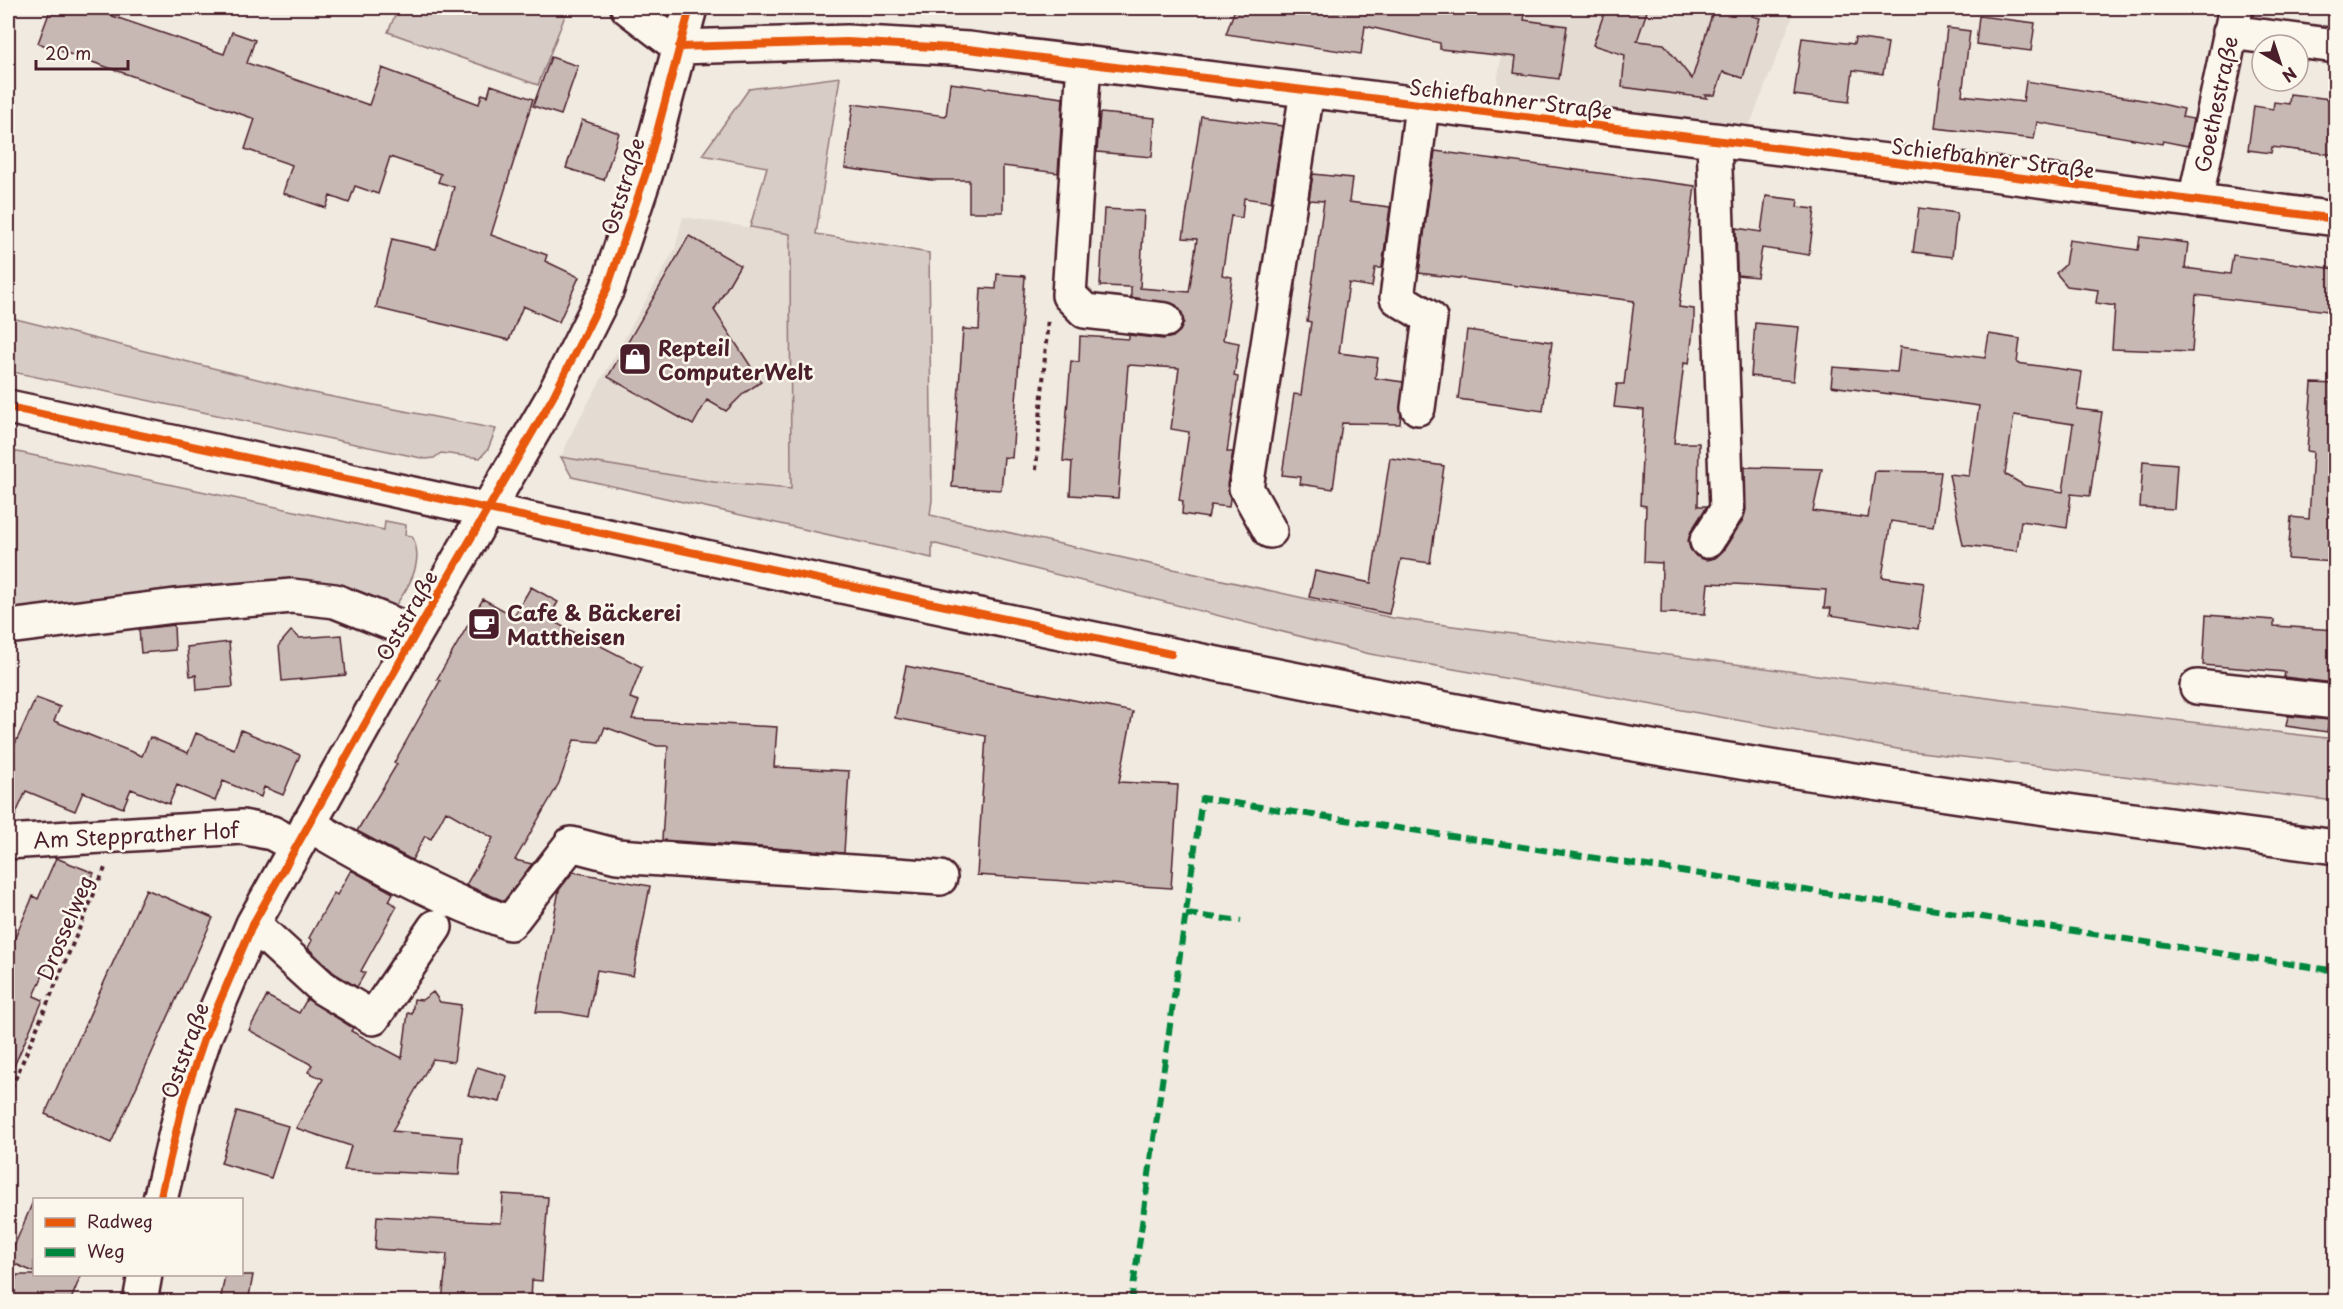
<svg xmlns="http://www.w3.org/2000/svg" width="2343" height="1309" viewBox="0 0 2343 1309" font-family="'Playpen Sans',sans-serif">
	<style>
		.built { fill: #e4dbd2 }
		.green { fill: #d8ccc6; stroke: #917678; stroke-width: 1.5 }
		.building { fill: #c8b8b3; stroke: #4a1f2b; stroke-width: 1.5; fill-rule: evenodd }
		.lines { fill: none; stroke-linecap: round; stroke-linejoin: round }
		.minor-casing { stroke: #4a1f2b; stroke-width: 38 }
		.major-casing { stroke: #4a1f2b; stroke-width: 38 }
		.path { stroke: #4a1f2b; stroke-width: 4; stroke-dasharray: 4.5 4.5; stroke-linecap: butt }
		.minor { stroke: #fbf7ec; stroke-width: 33 }
		.major { stroke: #fbf7ec; stroke-width: 33 }
		.quiet { stroke: #00873e; stroke-width: 6; stroke-dasharray: 12 6; stroke-linecap: butt }
		.cycleway-casing { stroke: #fbf7ec; stroke-width: 11 }
		.cycleway { stroke: #e8590c; stroke-width: 8 }
		.labels { text-anchor: middle; dominant-baseline: central; stroke-width: 5; stroke-linejoin: round; paint-order: stroke }
		.street-label { font-size: 21px; fill: #4a1f2b; stroke: #fbf7ec }
		.poi-label { font-size: 21px; font-weight: bold; fill: #4a1f2b; stroke: #fbf7ec; text-anchor: start }
	</style>
	<rect width="100%" height="100%" fill="#f0eae0"/>
	<filter id="ink" filterUnits="userSpaceOnUse"><feTurbulence type="fractalNoise" baseFrequency=".0167" numOctaves="2"/><feDisplacementMap in="SourceGraphic" scale="12" xChannelSelector="R" yChannelSelector="G"/><feConvolveMatrix kernelMatrix="1 2 1 2 8 2 1 2 1" color-interpolation-filters="sRGB"/></filter>
	<g filter="url(#ink)">
		<!-- built -->
		<path class="built" d="M 1509,8 L 1796,8 L 1748,129 L 1496,89 Z
			M 683,217 L 790,234 L 791,489 L 714,482 L 561,457 L 574,428 L 675,249 Z"/>
		<!-- green -->
		<path class="green" d="M 398,8 L 568,8 L 538,85 L 388,32 Z
			M 840,77 L 816,234 L 929,253 L 932,500 L 930,515 L 1393,618 L 2003,700 L 2335,739 L 2335,801 L 1903,750 L 1370,654 L 932,543 L 932,558 L 572,477 L 561,457 L 714,482 L 791,489 L 790,234 L 750,227 L 767,167 L 702,155 L 749,89 Z
			M 8,317 L 313,393 L 496,429 L 488,449 L 480,458 L 441,453 L 434,458 L 426,459 L 8,371 Z
			M 8,450 L 384,530 L 385,521 L 406,525 L 405,535 L 412,536 C 426,562 407,591 391,611 L 319,588 L 8,621 Z"/>
		<!-- building -->
		<path class="building" d="M 51,8 L 89,8 L 224,54 L 232,32 L 255,40 L 247,63 L 369,105 L 382,68 L 479,104 L 482,94 L 488,96 L 491,85 L 533,99 L 491,235 L 547,255 L 545,261 L 579,277 L 559,322 L 523,306 L 509,340 L 376,308 L 392,239 L 436,249 L 454,187 L 438,182 L 441,174 L 390,157 L 378,194 L 355,186 L 349,203 L 330,196 L 326,208 L 283,193 L 292,165 L 245,149 L 255,119 L 38,43 Z
			M 1253,8 L 1526,8 L 1524,20 L 1567,26 L 1559,79 L 1514,73 L 1516,57 L 1440,49 L 1440,43 L 1365,26 L 1361,54 L 1226,34 L 1235,9 L 1253,11 Z
			M 1606,8 L 1648,8 L 1637,41 L 1664,44 L 1692,79 L 1714,8 L 1755,8 L 1752,16 L 1760,18 L 1743,78 L 1723,72 L 1715,95 L 1705,95 L 1707,98 L 1622,87 L 1625,55 L 1593,45 Z
			M 1979,16 L 2035,23 L 2031,51 L 1976,44 Z
			M 1947,28 L 1970,31 L 1962,95 L 2023,102 L 2026,81 L 2149,101 L 2184,109 L 2182,117 L 2193,119 L 2188,146 L 2163,141 L 2162,144 L 2037,122 L 2034,139 L 1935,128 Z
			M 1802,38 L 1854,44 L 1855,38 L 1888,43 L 1883,74 L 1853,70 L 1849,102 L 1794,95 Z
			M 551,57 L 578,66 L 561,115 L 533,106 Z
			M 950,83 L 1063,98 L 1058,173 L 1003,166 L 1003,212 L 969,212 L 969,180 L 931,180 L 845,168 L 853,104 L 946,116 Z
			M 2290,94 L 2330,99 L 2329,107 L 2336,108 L 2336,155 L 2272,147 L 2271,153 L 2248,150 L 2254,106 L 2273,109 L 2274,102 L 2289,104 Z
			M 1100,113 L 1155,118 L 1152,157 L 1097,152 Z
			M 1201,116 L 1283,126 L 1271,202 L 1244,198 L 1242,218 L 1231,216 L 1222,275 L 1232,277 L 1223,340 L 1239,343 L 1234,376 L 1238,377 L 1227,452 L 1233,452 L 1227,485 L 1230,498 L 1229,507 L 1211,505 L 1208,518 L 1182,514 L 1183,501 L 1179,500 L 1189,432 L 1171,429 L 1179,368 L 1128,365 L 1118,498 L 1070,495 L 1072,462 L 1063,461 L 1071,361 L 1079,362 L 1080,336 L 1129,339 L 1129,335 L 1163,339 L 1173,337 L 1180,331 L 1184,322 L 1182,313 L 1176,305 L 1131,297 L 1131,287 L 1100,286 L 1104,209 L 1144,211 L 1140,288 L 1189,292 L 1197,239 L 1183,238 Z
			M 582,120 L 619,133 L 604,180 L 566,168 Z
			M 1435,151 L 1695,186 L 1679,307 L 1694,309 L 1694,322 L 1689,364 L 1684,363 L 1674,443 L 1699,443 L 1698,506 L 1707,506 L 1691,531 L 1688,541 L 1690,549 L 1696,556 L 1706,560 L 1715,558 L 1723,551 L 1743,520 L 1746,510 L 1745,467 L 1822,469 L 1813,511 L 1868,518 L 1875,471 L 1941,472 L 1933,527 L 1891,521 L 1882,577 L 1924,583 L 1918,629 L 1830,615 L 1831,608 L 1824,608 L 1826,590 L 1755,585 L 1708,583 L 1705,614 L 1661,613 L 1662,563 L 1644,562 L 1646,506 L 1640,505 L 1644,410 L 1614,407 L 1617,384 L 1624,384 L 1634,301 L 1419,273 Z
			M 1313,174 L 1352,178 L 1349,202 L 1390,207 L 1382,268 L 1375,268 L 1372,287 L 1349,283 L 1339,353 L 1378,358 L 1375,378 L 1403,382 L 1400,424 L 1342,423 L 1333,489 L 1300,484 L 1301,477 L 1282,475 L 1294,394 L 1301,395 L 1311,322 L 1307,321 L 1324,201 L 1309,200 Z
			M 1766,196 L 1798,200 L 1797,207 L 1815,209 L 1809,255 L 1762,248 L 1757,277 L 1737,275 L 1736,228 L 1761,232 Z
			M 1919,208 L 1957,213 L 1952,257 L 1913,252 Z
			M 689,236 L 740,265 L 714,310 L 761,382 L 744,393 L 726,411 L 707,400 L 693,425 L 608,377 Z
			M 2140,237 L 2188,243 L 2185,268 L 2230,274 L 2233,255 L 2336,269 L 2336,312 L 2196,295 L 2192,352 L 2112,349 L 2115,306 L 2096,303 L 2098,290 L 2067,286 L 2056,273 L 2065,265 L 2069,240 L 2138,250 Z
			M 997,274 L 1025,276 L 1012,458 L 1004,457 L 1001,490 L 952,487 L 963,329 L 979,330 L 981,288 L 996,289 Z
			M 1755,323 L 1799,327 L 1793,381 L 1751,376 Z
			M 1467,330 L 1552,342 L 1543,411 L 1458,399 Z
			M 1989,334 L 2020,339 L 2017,363 L 2082,372 L 2077,409 L 2102,412 L 2090,496 L 2071,494 L 2067,528 L 2021,521 L 2017,551 L 1963,545 L 1949,474 L 1969,476 L 1979,406 L 1831,386 L 1833,367 L 1897,372 L 1900,347 L 1985,358 ZM 2014,415 L 2073,424 L 2063,492 L 2025,486 L 2005,474 Z
			M 2312,383 L 2336,384 L 2336,562 L 2288,559 L 2291,517 L 2309,519 L 2313,452 L 2307,451 Z
			M 1390,458 L 1444,466 L 1430,563 L 1401,559 L 1389,614 L 1309,597 L 1315,571 L 1371,583 Z
			M 2143,461 L 2177,464 L 2174,509 L 2140,507 Z
			M 531,587 L 558,602 L 548,619 L 642,667 L 630,698 L 639,701 L 632,719 L 777,727 L 774,767 L 849,771 L 844,853 L 662,840 L 668,746 L 657,746 L 605,727 L 599,742 L 574,740 L 559,783 L 515,860 L 532,864 L 504,901 L 466,885 L 493,838 L 446,811 L 431,839 L 425,836 L 412,860 L 357,831 L 397,764 L 394,763 L 440,681 L 437,679 L 483,599 L 514,616 Z
			M 2206,615 L 2274,620 L 2274,626 L 2336,630 L 2334,683 L 2284,677 L 2285,672 L 2203,665 Z
			M 174,625 L 175,650 L 141,653 L 139,629 Z
			M 291,631 L 300,638 L 342,635 L 346,675 L 282,681 L 279,645 Z
			M 229,642 L 233,687 L 197,690 L 196,675 L 190,676 L 187,647 Z
			M 906,666 L 1133,712 L 1119,782 L 1178,785 L 1171,888 L 977,875 L 986,736 L 895,718 Z
			M 36,698 L 60,707 L 54,721 L 142,756 L 150,737 L 188,753 L 196,733 L 234,749 L 241,730 L 300,755 L 283,795 L 264,787 L 261,797 L 223,781 L 215,801 L 177,785 L 169,804 L 131,789 L 123,808 L 83,792 L 75,811 L 26,791 L 12,823 L 8,823 L 8,744 L 14,746 Z
			M 2288,716 L 2329,720 L 2327,732 L 2286,726 Z
			M 56,858 L 94,873 L 75,917 L 69,915 L 34,996 L 43,1000 L 8,1080 L 8,954 L 33,896 L 38,899 Z
			M 351,870 L 393,893 L 389,901 L 397,906 L 361,971 L 365,973 L 357,987 L 334,973 L 308,948 L 312,940 L 309,938 L 334,893 L 337,895 Z
			M 573,872 L 650,886 L 633,976 L 597,970 L 588,1017 L 561,1012 L 536,1012 L 559,890 Z
			M 146,889 L 213,918 L 111,1143 L 45,1114 Z
			M 433,992 L 440,1002 L 461,1005 L 454,1062 L 433,1059 L 392,1131 L 462,1137 L 459,1175 L 344,1170 L 351,1146 L 296,1128 L 323,1079 L 308,1072 L 312,1065 L 249,1030 L 267,996 L 299,1013 L 307,999 L 353,1028 L 351,1031 L 402,1058 L 408,1013 L 412,1014 L 414,999 L 422,1000 Z
			M 477,1067 L 507,1076 L 500,1102 L 468,1095 Z
			M 237,1111 L 288,1126 L 271,1178 L 221,1163 Z
			M 503,1194 L 548,1197 L 542,1281 L 532,1280 L 531,1301 L 442,1302 L 447,1254 L 375,1249 L 377,1216 L 501,1223 Z
			M 34,1199 L 34,1272 L 8,1261 Z
			M 17,1275 L 81,1275 L 70,1302 L 8,1302 Z
			M 225,1275 L 253,1275 L 248,1302 L 220,1302 Z"/>
		<g class="lines">
			<defs>
				<path id="minor" d="M 628,8 L 679,47
					M 2230,32 L 2336,46
					M 679,47 L 847,42 L 968,49 L 1985,173 L 2336,219
					M 1084,62 L 1069,295 L 1085,311 L 1165,320
					M 2195,201 L 2236,8
					M 1418,408 L 1430,318 L 1397,298 L 1422,106
					M 1270,531 L 1246,488 L 1307,91
					M 1707,541 L 1727,510 L 1714,141
					M 8,627 L 175,606 L 292,596 L 335,601 L 416,633
					M 2197,687 L 2336,702
					M 308,824 C 372,862 439,898 510,923 L 571,844 L 617,856 L 940,878
					M 8,842 L 242,827 L 272,833 L 296,846
					M 253,924 L 323,988 L 373,1018 L 435,927
					M 160,1200 L 184,1099 L 205,1036 L 253,924 L 416,633 L 553,397 L 607,289 L 646,173 L 690,8
					M 140,1302 L 145,1274"/>
				<path id="major" d="M 8,407 C 516,515 1024,630 1535,726 C 1800,776 2068,812 2336,847"/>
			</defs>
			<!-- minor casing -->
			<use href="#minor" class="minor-casing"/>
			<!-- major casing -->
			<use href="#major" class="major-casing"/>
			<!-- path -->
			<path class="path" d="M 1036,470 L 1048,318
				M 8,1096 L 105,868
				M 8,1139 L 11,1141 L 8,1149"/>
			<!-- minor -->
			<use href="#minor" class="minor"/>
			<!-- major -->
			<use href="#major" class="major"/>
			<!-- quiet -->
			<path class="quiet" d="M 1186,914 L 1241,921
				M 1131,1302 L 1202,798 L 2336,971"/>
			<defs>
				<path id="cycleway" d="M 679,47 L 847,42 L 968,49 L 1985,173 L 2336,219
					M 8,407 L 1171,654
					M 160,1200 L 184,1099 L 205,1036 L 253,924 L 416,633 L 553,397 L 607,289 L 646,173 L 690,8"/>
			</defs>
			<!-- cycleway casing -->
			<use href="#cycleway" class="cycleway-casing"/>
			<!-- cycleway -->
			<use href="#cycleway" class="cycleway"/>
		</g>
	</g>
	<!-- icons -->
	<defs>
		<symbol id="shop-square" viewBox="-11 -11 22 22"><rect x="-9" y="-9" width="18" height="18" rx="4" fill="#4a1f2b" stroke="#fbf7ec"/><path d="M-5-2.5h2.3a2.7 3.5 0 0 1 5.4 0H5L5.5 6h-11ZM-1.5-2.5h3a1.5 2.3 0 0 0-3 0Z" fill="#fff"/></symbol>
		<symbol id="cafe-square" viewBox="-11 -11 22 22"><rect x="-9" y="-9" width="18" height="18" rx="4" fill="#4a1f2b" stroke="#fbf7ec"/><path d="M-5.5-4.5H6V0H3Q3 3.5 0 3.5H-2.5Q-5.5 3.5-5.5 0ZM3-3.2v2h1.7v-2ZM-6 4.5H4V6H-6Z" fill="#fff"/></symbol>
	</defs>
	<g fill-rule="evenodd">
		<use href="#shop-square" x="616" y="340" width="38" height="38"/>
		<use href="#cafe-square" x="465" y="605" width="38" height="38"/>
	</g>
	<g class="labels">
		<!-- street labels -->
		<g class="street-label">
			<text transform="translate(1511 98) rotate(7)">Schiefbahner Straße</text>
			<text transform="translate(2215 104) rotate(-78)">Goethestraße</text>
			<text transform="translate(1993 157) rotate(7)">Schiefbahner Straße</text>
			<text transform="translate(622 186) rotate(-73)">Oststraße</text>
			<text transform="translate(406 615) rotate(-60)">Oststraße</text>
			<text transform="translate(136 834) rotate(-3)">Am Stepprather Hof</text>
			<text transform="translate(64 927) rotate(-67)">Drosselweg</text>
			<text transform="translate(184 1050) rotate(-70)">Oststraße</text>
		</g>
		<!-- poi labels -->
		<g class="poi-label">
			<text x="658" y="347">Repteil<tspan x="658" dy="24">ComputerWelt</tspan></text>
			<text x="507" y="612">Cafe &amp; Bäckerei<tspan x="507" dy="24">Mattheisen</tspan></text>
		</g>
	</g>
	<!-- margin -->
	<rect width="2343" height="1309" fill="none" stroke="#fbf7ec" stroke-width="30"/>
	<rect x="15" y="15" width="2313" height="1279" fill="none" stroke="#4a1f2b" stroke-width="2" filter="url(#ink)"/>
	<!-- legend -->
	<rect x="33" y="1198" width="210" height="78" fill="#fbf7ec" stroke="#b4a19f" stroke-width="1.5"/>
	<rect x="45" y="1218" width="30" height="9" fill="#e8590c" stroke="#b4a19f" stroke-width="1.5"/>
	<text x="87" y="1228" font-size="18" fill="#4a1f2b">Radweg</text>
	<rect x="45" y="1248" width="30" height="9" fill="#00873e" stroke="#b4a19f" stroke-width="1.5"/>
	<text x="87" y="1258" font-size="18" fill="#4a1f2b">Weg</text>
	<!-- north arrow -->
	<g transform="translate(2280 63) rotate(141)"><circle r="28" fill="#fbf7ec" stroke="#b4a19f" stroke-width="1.5"/>
	<path d="M0-4.5L10 22L0 15L-10 22Z" fill="#4a1f2b"/>
	<text y="-9" font-size="16" font-weight="bold" text-anchor="middle" fill="#4a1f2b">N</text>
	</g>
	<!-- scale -->
	<path d="M36 60v9h92v-9" fill="none" stroke="#4a1f2b" stroke-width="3"/>
	<text x="45" y="60" font-size="18" fill="#4a1f2b" stroke="#fbf7ec" stroke-width="4.5" paint-order="stroke">20 m</text>
</svg>
